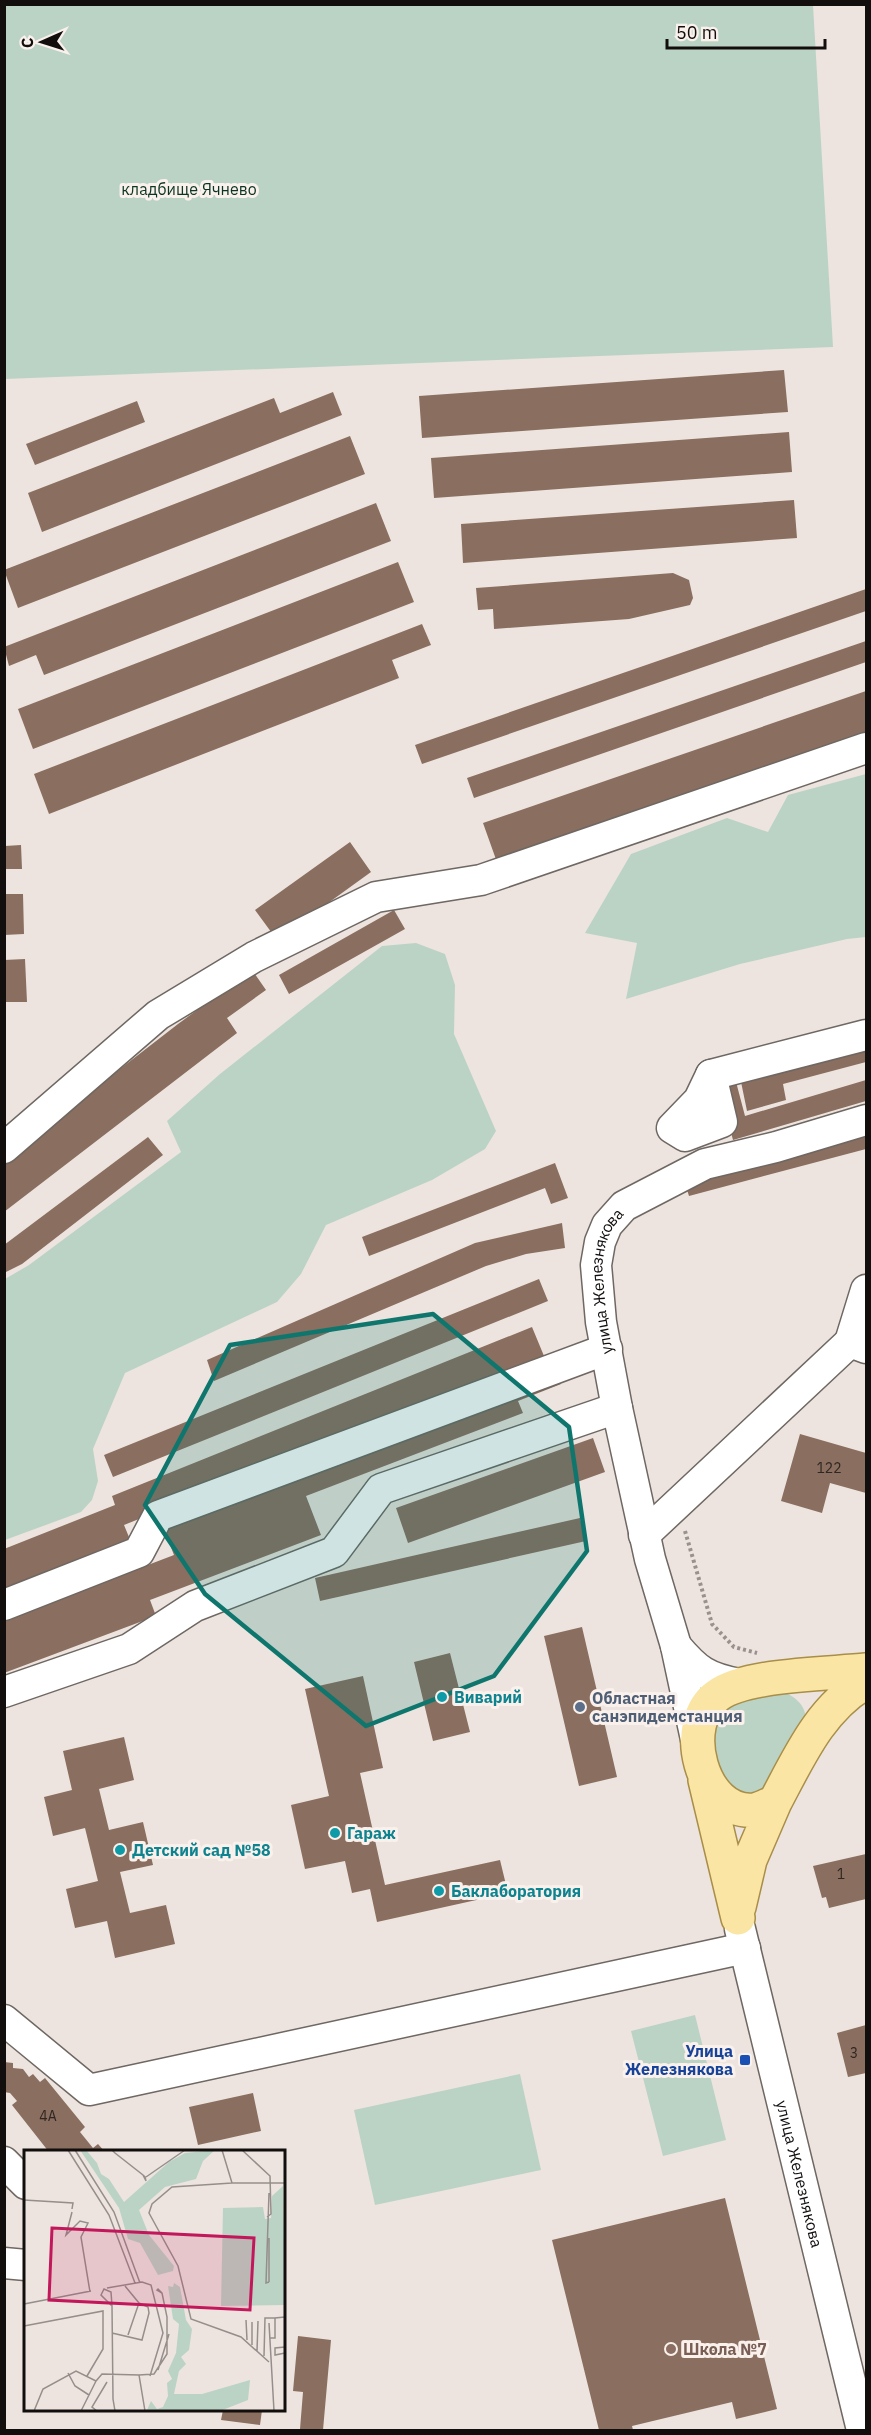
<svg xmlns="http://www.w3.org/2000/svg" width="871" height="2435" viewBox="0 0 871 2435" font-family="'IBM Plex Sans',sans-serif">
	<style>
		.green { fill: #bbd3c5 }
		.building { fill: #8a6e5f }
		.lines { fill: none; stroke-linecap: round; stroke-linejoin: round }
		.minor-casing { stroke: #6e6762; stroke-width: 33 }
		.major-casing { stroke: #a88e48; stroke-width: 36 }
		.path { stroke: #98918d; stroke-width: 4; stroke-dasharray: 3 3; stroke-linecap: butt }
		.minor { stroke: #fff; stroke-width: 30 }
		.major { stroke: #fbe5a4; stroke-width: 33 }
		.marked { fill: #0f766e; fill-opacity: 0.2; stroke: #0f766e; stroke-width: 4.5; stroke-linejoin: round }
		.culture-dot { fill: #0f9aa8; stroke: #faf1ec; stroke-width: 2 }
		.service-dot { fill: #5c6f8a; stroke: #faf1ec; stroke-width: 2 }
		.transit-dot { fill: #1a4fb4; stroke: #faf1ec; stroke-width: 2 }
		.education-dot { fill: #8d6e63; stroke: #faf1ec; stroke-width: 2 }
		.labels { text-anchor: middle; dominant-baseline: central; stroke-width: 6; stroke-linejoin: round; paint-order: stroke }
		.number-label { font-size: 14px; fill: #2f2622 }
		.park-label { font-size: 16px; fill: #0a3522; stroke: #faf1ec }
		.street-label { font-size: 16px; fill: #110e0d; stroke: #faf1ec }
		.culture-label { font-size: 16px; font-weight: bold; fill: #0d838f; stroke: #faf1ec; text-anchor: start }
		.service-label { font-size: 16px; font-weight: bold; fill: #4e5e75; stroke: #faf1ec; text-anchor: start }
		.transit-label { font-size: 16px; font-weight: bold; fill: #164399; stroke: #faf1ec; text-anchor: end }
		.education-label { font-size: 16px; font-weight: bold; fill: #785e54; stroke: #faf1ec; text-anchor: start }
		.inset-road { fill: none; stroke: #958e8b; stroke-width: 1.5 }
		.view { fill: #c2185b; fill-opacity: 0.15; stroke: #c2185b; stroke-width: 3 }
		.inset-edge { fill: none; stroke: #110e0d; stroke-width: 3 }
	</style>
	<rect width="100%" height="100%" fill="#ede4df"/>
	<!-- green -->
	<path class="green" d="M 4,5 L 813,5 L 833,347 L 5,379 Z
		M 866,774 L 866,937 L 847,939 L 740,964 L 626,999 L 637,943 L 585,933 L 631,854 L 727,818 L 768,832 L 788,795 Z
		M 416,943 L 445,954 L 455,985 L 454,1034 L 496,1131 L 485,1149 L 432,1180 L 326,1225 L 301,1274 L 277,1302 L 125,1373 L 93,1449 L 98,1481 L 92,1500 L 81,1512 L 5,1540 L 5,1279 L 29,1265 L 181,1152 L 167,1121 L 220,1074 L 382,946 Z
		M 782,1691 C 794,1696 808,1706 805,1721 C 802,1738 776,1776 767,1792 L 740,1796 L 715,1772 L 714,1720 L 724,1705 Z
		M 695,2015 L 726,2140 L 663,2156 L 631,2031 Z
		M 520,2074 L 541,2170 L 375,2205 L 354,2110 Z"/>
	<!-- building -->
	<path class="building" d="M 784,370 L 788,412 L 422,438 L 419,396 Z
		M 333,392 L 342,415 L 42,532 L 28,493 L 274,398 L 280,413 Z
		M 137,401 L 145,422 L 35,465 L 26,444 Z
		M 789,432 L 792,472 L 434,498 L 431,458 Z
		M 350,436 L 365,474 L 18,608 L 4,570 Z
		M 794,500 L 797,538 L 463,563 L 461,524 Z
		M 376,503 L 391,541 L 44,675 L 36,655 L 9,666 L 4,647 Z
		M 398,562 L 414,602 L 33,749 L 18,709 Z
		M 673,573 L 689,580 L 693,598 L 690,605 L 629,619 L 494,629 L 493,609 L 478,610 L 476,588 Z
		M 866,589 L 866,611 L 422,764 L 415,745 Z
		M 422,624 L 431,645 L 392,660 L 399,678 L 49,814 L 34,774 Z
		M 866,641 L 866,662 L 474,798 L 467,778 Z
		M 866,691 L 866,738 L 498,865 L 483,823 Z
		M 350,842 L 371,872 L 277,940 L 255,910 Z
		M 21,845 L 22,869 L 5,869 L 5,846 Z
		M 4,894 L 23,894 L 24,934 L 4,935 Z
		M 394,910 L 405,929 L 289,994 L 279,975 Z
		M 25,959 L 27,1002 L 4,1002 L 4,960 Z
		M 252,970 L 266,990 L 227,1018 L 237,1033 L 4,1212 L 4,1159 L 178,1024 Z
		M 866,1043 L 866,1062 L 783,1084 L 786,1100 L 747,1111 L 740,1077 Z
		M 735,1078 L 745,1116 L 866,1080 L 866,1101 L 733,1140 L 718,1083 Z
		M 866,1131 L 866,1149 L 689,1196 L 684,1180 Z
		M 148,1137 L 163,1155 L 22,1264 L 4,1273 L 4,1245 Z
		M 555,1163 L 568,1198 L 551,1204 L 545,1188 L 369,1256 L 362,1237 Z
		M 562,1223 L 565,1248 L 526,1254 L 486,1266 L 214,1381 L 207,1360 L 475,1243 Z
		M 539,1279 L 548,1301 L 113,1477 L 104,1455 Z
		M 532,1327 L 544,1356 L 124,1525 L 131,1542 L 4,1593 L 4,1549 L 115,1505 L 112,1496 Z
		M 556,1372 L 561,1384 L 518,1401 L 523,1413 L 306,1496 L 321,1535 L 150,1600 L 156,1616 L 4,1673 L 4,1620 L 174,1555 L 161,1522 Z
		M 800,1434 L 866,1453 L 866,1493 L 830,1483 L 822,1513 L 781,1501 Z
		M 593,1438 L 605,1472 L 408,1543 L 396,1508 Z
		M 580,1518 L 586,1541 L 320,1601 L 315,1578 Z
		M 582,1627 L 617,1777 L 579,1786 L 544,1636 Z
		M 450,1653 L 470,1732 L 433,1741 L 414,1662 Z
		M 363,1676 L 383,1768 L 360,1773 L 385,1885 L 500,1860 L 508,1893 L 377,1922 L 370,1889 L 352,1893 L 345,1861 L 305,1869 L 291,1805 L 329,1796 L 305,1689 Z
		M 124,1737 L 134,1780 L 99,1789 L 109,1830 L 143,1822 L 153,1865 L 120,1872 L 130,1913 L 166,1905 L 175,1944 L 115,1958 L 107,1921 L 75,1928 L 66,1889 L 98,1881 L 85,1828 L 53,1836 L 44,1797 L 72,1790 L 63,1751 Z
		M 866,1854 L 866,1899 L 829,1908 L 826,1897 L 822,1898 L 813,1866 Z
		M 866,2025 L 866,2073 L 848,2077 L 837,2033 Z
		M 4,2062 L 13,2063 L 13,2068 L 23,2069 L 29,2077 L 33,2074 L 40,2082 L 45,2078 L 85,2127 L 80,2132 L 93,2148 L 98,2144 L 105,2152 L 49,2152 L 12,2105 L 17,2101 L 10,2093 L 4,2092 Z
		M 253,2093 L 261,2131 L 198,2145 L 189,2107 Z
		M 725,2198 L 777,2409 L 736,2419 L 732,2402 L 632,2426 L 633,2430 L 599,2430 L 552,2240 Z
		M 298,2336 L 331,2340 L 323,2430 L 300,2429 L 303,2392 L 293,2391 Z
		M 223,2410 L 262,2410 L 260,2425 L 221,2420 Z"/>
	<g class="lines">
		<defs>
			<g id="minor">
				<path d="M 711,1075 L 722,1122 L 685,1136 L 672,1128 L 699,1100 Z"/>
				<path d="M 711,1075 L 866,1035"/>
				<path d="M 4,1148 L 158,1015 L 254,957 L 376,897 L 481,880 L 866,748"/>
				<path d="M 850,1342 L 866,1290"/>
				<path d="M 644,1535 L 850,1342 L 866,1348"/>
				<path d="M 4,1605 L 139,1552 L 158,1516 L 607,1349"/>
				<path d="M 676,1646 C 697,1671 707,1678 739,1684"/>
				<path d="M 4,1692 L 129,1649 L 195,1606 L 334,1552 L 381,1489 L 617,1408"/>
				<path id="s1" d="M 697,1744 L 676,1646 L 650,1559 L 617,1408 L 601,1322 L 596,1265 L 600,1242 L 607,1225 L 624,1206 L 705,1164 L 776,1147 L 866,1120"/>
				<path id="s2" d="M 740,1929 L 862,2430"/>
				<path d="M 4,2020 L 89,2090 L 745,1948"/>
				<path d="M 4,2162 L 26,2184"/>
				<path d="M 4,2263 L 26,2265"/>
			</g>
			<path id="major" d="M 866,1670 C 829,1674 747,1674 718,1695 C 678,1722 701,1815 754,1810 C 761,1809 769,1804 775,1802 C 799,1757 821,1707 866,1682
				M 705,1780 L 738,1918
				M 739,1907 L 750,1860 L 775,1802"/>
		</defs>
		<!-- minor casing -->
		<use href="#minor" class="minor-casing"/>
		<!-- major casing -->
		<use href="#major" class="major-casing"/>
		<!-- path -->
		<path class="path" d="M 685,1531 L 712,1624 L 734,1647 L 757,1653"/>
		<!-- minor -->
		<use href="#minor" class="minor"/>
		<!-- major -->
		<use href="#major" class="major"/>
	</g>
	<!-- marked area -->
	<path class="marked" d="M 433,1314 L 569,1427 L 587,1551 L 494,1676 L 366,1726 L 205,1594 L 145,1505 L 230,1345 Z"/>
	<!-- markers -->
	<g class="culture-dot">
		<circle cx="442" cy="1697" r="6"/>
		<circle cx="335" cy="1833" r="6"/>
		<circle cx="120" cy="1850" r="6"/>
		<circle cx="439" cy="1891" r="6"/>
	</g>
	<circle class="service-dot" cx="580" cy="1707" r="6"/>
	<rect class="transit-dot" x="739" y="2054" width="12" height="12" rx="3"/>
	<circle class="education-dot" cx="671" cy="2349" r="6"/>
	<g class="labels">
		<!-- number labels -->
		<g class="number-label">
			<text x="829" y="1468">122</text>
			<text x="841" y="1874">1</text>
			<text x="854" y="2053">3</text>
			<text x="48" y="2116">4А</text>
		</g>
		<!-- park labels -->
		<g class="park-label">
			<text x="189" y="189">кладбище Ячнево</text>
		</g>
		<!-- street labels -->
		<g class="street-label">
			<text stroke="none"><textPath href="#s1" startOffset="476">улица Железнякова</textPath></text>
			<text stroke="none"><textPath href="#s2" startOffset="252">улица Железнякова</textPath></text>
		</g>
		<!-- culture labels -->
		<g class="culture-label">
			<text x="454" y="1697">Виварий</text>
			<text x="347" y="1833">Гараж</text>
			<text x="132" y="1850">Детский сад №58</text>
			<text x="451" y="1891">Баклаборатория</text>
		</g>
		<!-- service labels -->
		<g class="service-label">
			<text x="592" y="1698">Областная<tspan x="592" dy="18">санэпидемстанция</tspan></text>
		</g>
		<!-- transit labels -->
		<g class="transit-label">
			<text x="733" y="2051">Улица<tspan x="733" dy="18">Железнякова</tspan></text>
		</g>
		<!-- education labels -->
		<g class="education-label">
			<text x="683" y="2349">Школа №7</text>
		</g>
	</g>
	<!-- overview -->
	<g transform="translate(24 2150)">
		<rect width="261" height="261" fill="#ede4df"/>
		<path d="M 56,0 L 62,0 L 73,13 L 77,24 L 85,29 L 100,52 L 145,12 L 161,3 L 191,0 L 179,11 L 172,29 L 141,37 L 115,60 L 125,85 L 150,116 L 149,121 L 134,125 L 116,93 L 104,89 L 95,58 ZM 259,36 L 261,155 L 197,156 L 199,58 L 239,57 L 241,69 L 247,68 L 248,46 ZM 150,133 L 156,137 L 162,170 L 168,179 L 165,200 L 157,207 L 162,214 L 155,221 L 150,244 L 178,244 L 226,230 L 224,250 L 196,261 L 123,260 L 127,251 L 133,259 L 139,257 L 144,246 L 143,233 L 148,229 L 144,221 L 152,203 L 155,174 L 149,169 L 144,136 L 149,137 Z" fill="#bbd3c5"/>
		<path class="inset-road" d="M 44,0 L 85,65 L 111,133M 51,0 L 90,62 L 116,133M 88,0 L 91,3 L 119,25 L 121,27 L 122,31 L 119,25M 198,0 L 208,33 L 261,33M 218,0 L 246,26 L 247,64 L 243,67M 122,27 L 161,0M 208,33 L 148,37 L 128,54 L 125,63 L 154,116 L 167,169 L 217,187 L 245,212M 245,43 L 242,133 L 245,132M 0,50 L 49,53 L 48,59M 48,62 L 42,85 L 56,71 L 64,73 L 57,87 L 66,142M 245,88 L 245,132M 101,136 L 115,153 L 104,185M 83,138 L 118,132 L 127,135 L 139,183 L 126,226M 0,154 L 67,141M 88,156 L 77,145 L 80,139 L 87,142 L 88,156 L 89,249 L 91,261M 222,170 L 223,190M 245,173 L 250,261M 0,176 L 79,161 L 79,199 L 63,226M 88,183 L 118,190 L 125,163 L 124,157 L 115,153M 246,188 L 251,188 L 251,168 L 261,167M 228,195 L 228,172M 261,197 L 251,198 L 251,205 L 261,203M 233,201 L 234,171M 240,206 L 241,168 L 251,168M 134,220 L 145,184M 44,223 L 51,236 L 65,245M 115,225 L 130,224 L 143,204 L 143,167 L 138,143 L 133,140 L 134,139 L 138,143M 10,261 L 19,239 L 52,221 L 72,231 L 78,224 L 115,225 L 121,261M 57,261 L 72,231M 73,261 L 68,257 L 83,232"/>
		<path class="view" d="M 28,78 L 230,88 L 226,160 L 25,150 Z"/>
		<rect width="261" height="261" class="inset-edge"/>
	</g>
	<!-- border -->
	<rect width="871" height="2435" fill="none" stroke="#110e0d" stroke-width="12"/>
	<!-- north arrow -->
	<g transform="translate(42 42) rotate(267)" stroke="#faf1ec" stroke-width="4.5" paint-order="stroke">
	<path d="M0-4.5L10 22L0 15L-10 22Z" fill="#110e0d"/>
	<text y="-9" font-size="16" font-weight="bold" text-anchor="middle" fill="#110e0d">С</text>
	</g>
	<!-- scale -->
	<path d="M667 39v9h158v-9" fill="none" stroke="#110e0d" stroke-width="3"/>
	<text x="676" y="39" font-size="18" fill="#110e0d" stroke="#faf1ec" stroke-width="4.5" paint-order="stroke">50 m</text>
</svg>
